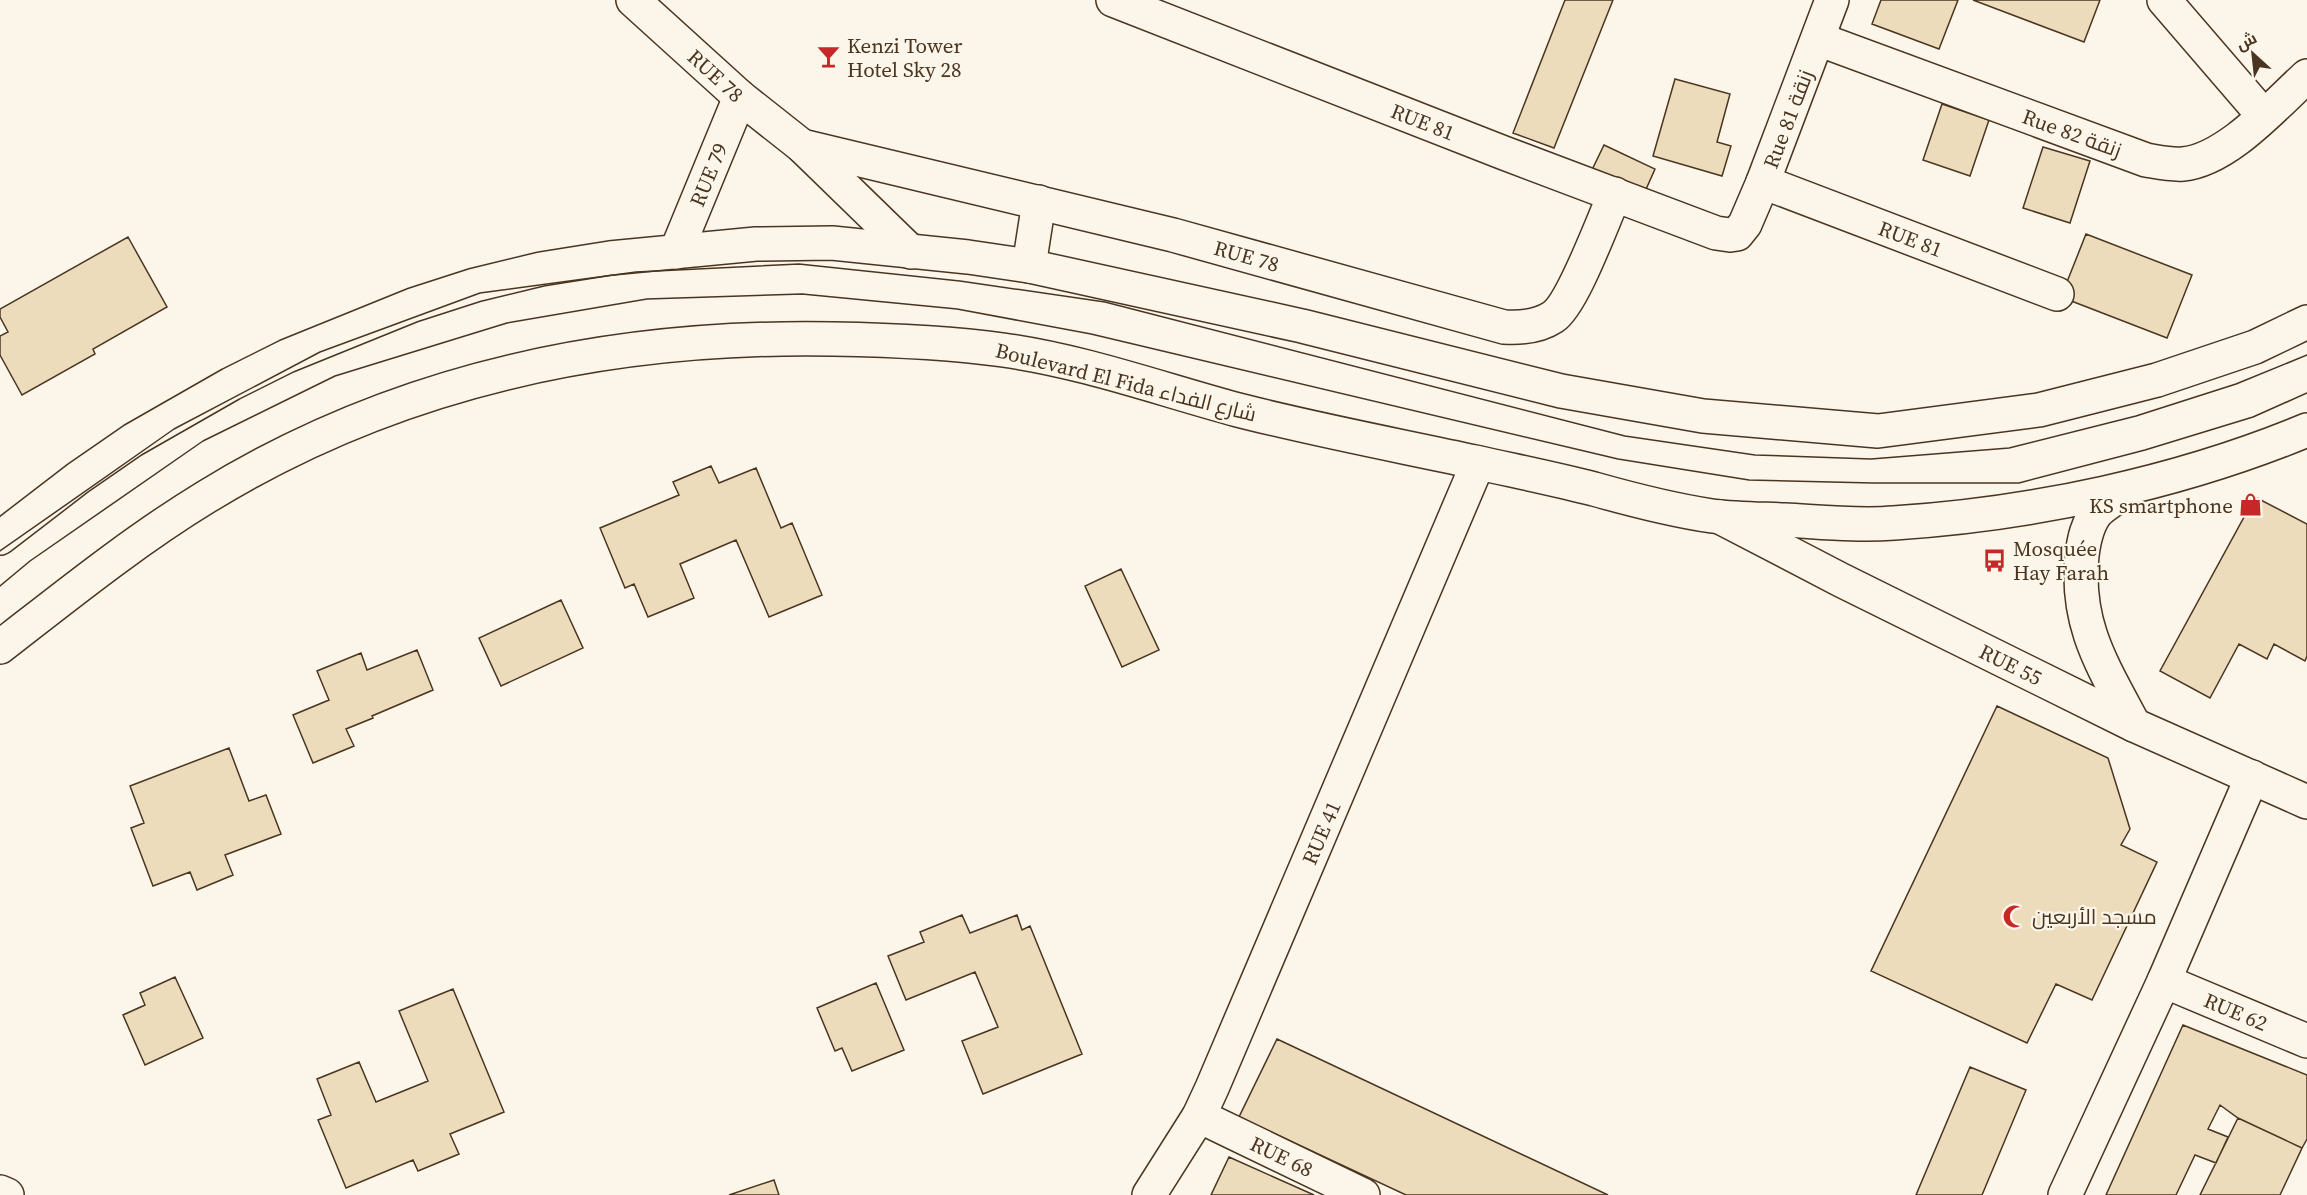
<svg xmlns="http://www.w3.org/2000/svg" width="2307" height="1195" viewBox="0 0 2307 1195" font-family="'Source Serif 4',Cairo,serif">
	<style>
		.building { fill: #ecdcbc; stroke: #4a3520; stroke-width: 1.5 }
		.lines { fill: none; stroke-linecap: round; stroke-linejoin: round }
		.street-casing { stroke: #4a3520; stroke-width: 36 }
		.secondary-casing { stroke: #4a3520; stroke-width: 36 }
		.street { stroke: #fbf6e9; stroke-width: 33 }
		.secondary { stroke: #fbf6e9; stroke-width: 33 }
		.tram { stroke: #4a3520; stroke-width: 1.5 }
		.labels { text-anchor: middle; dominant-baseline: central; stroke-width: 4.5; stroke-linejoin: round; paint-order: stroke }
		.poi-label { font-size: 21px; fill: #4a3520; stroke: #fbf6e9; text-anchor: start }
		.street-label { font-size: 21px; fill: #4a3520; stroke: #fbf6e9 }
	</style>
	<rect width="100%" height="100%" fill="#fbf6e9"/>
	<!-- building -->
	<path class="building" d="M 1565,0 L 1613,0 L 1554,148 L 1513,133 Z
		M 1881,0 L 1958,0 L 1939,49 L 1872,24 Z
		M 1973,0 L 2100,0 L 2084,42 Z
		M 1675,79 L 1730,94 L 1717,142 L 1731,146 L 1722,176 L 1653,156 Z
		M 1942,104 L 1989,120 L 1970,176 L 1923,160 Z
		M 1604,145 L 1655,169 L 1643,196 L 1591,172 Z
		M 2043,147 L 2090,161 L 2070,223 L 2023,208 Z
		M 2086,234 L 2192,275 L 2167,338 L 2061,297 Z
		M 128,237 L 167,307 L 93,349 L 95,354 L 22,395 L 0,355 L 0,336 L 8,332 L 0,317 L 0,309 Z
		M 711,466 L 719,483 L 756,468 L 781,528 L 792,523 L 822,595 L 769,617 L 736,540 L 680,564 L 694,598 L 648,617 L 634,584 L 625,588 L 600,528 L 679,495 L 673,482 Z
		M 2255,497 L 2307,524 L 2307,656 L 2305,661 L 2274,644 L 2267,659 L 2239,644 L 2210,698 L 2160,671 Z
		M 1121,569 L 1159,650 L 1122,667 L 1085,586 Z
		M 561,600 L 583,648 L 501,686 L 479,638 Z
		M 417,650 L 433,690 L 372,716 L 373,718 L 346,729 L 354,746 L 313,763 L 293,715 L 329,700 L 317,671 L 361,653 L 367,670 Z
		M 1997,706 L 2108,758 L 2130,829 L 2121,845 L 2157,862 L 2092,1000 L 2056,984 L 2027,1043 L 1871,971 Z
		M 229,748 L 249,801 L 266,795 L 281,834 L 225,855 L 233,875 L 197,890 L 190,872 L 153,886 L 131,828 L 144,823 L 130,786 Z
		M 962,915 L 970,933 L 1017,915 L 1022,930 L 1030,926 L 1082,1054 L 983,1094 L 962,1041 L 998,1027 L 975,972 L 906,1000 L 888,956 L 924,942 L 920,932 Z
		M 175,977 L 203,1038 L 145,1065 L 123,1015 L 145,1005 L 140,993 Z
		M 876,983 L 904,1050 L 852,1071 L 842,1048 L 835,1051 L 817,1008 Z
		M 453,989 L 504,1112 L 450,1134 L 459,1154 L 418,1171 L 413,1160 L 346,1188 L 318,1120 L 331,1115 L 317,1079 L 359,1062 L 376,1102 L 428,1081 L 399,1011 Z
		M 2183,1025 L 2307,1075 L 2307,1139 L 2302,1148 L 2238,1118 L 2220,1105 L 2208,1129 L 2228,1137 L 2216,1163 L 2195,1155 L 2176,1195 L 2106,1195 Z
		M 1277,1039 L 1608,1195 L 1406,1195 L 1239,1117 Z
		M 1970,1067 L 2026,1090 L 1982,1195 L 1916,1195 Z
		M 2238,1118 L 2302,1148 L 2280,1195 L 2200,1195 Z
		M 1229,1157 L 1314,1195 L 1211,1195 Z
		M 774,1180 L 779,1195 L 729,1195 Z"/>
	<g class="lines">
		<defs>
			<g id="street">
				<path id="s1" d="M 633,0 L 740,97 L 802,146 L 911,252"/>
				<path id="s2" d="M 1113,0 L 1504,153 L 1716,233 L 1730,235 L 1737,234 L 1745,224 L 1763,182 L 1832,0"/>
				<path d="M 2164,0 L 2263,115"/>
				<path d="M 1818,39 L 2146,160 C 2158,162 2171,165 2183,164 C 2227,160 2275,105 2307,76"/>
				<path id="s3" d="M 802,146 L 1173,235 L 1504,327 C 1520,328 1538,327 1553,317 C 1573,304 1603,220 1615,194"/>
				<path id="s4" d="M 1763,182 L 2057,294"/>
				<path id="s5" d="M 676,252 L 740,97"/>
				<path d="M 1029,266 L 1039,202"/>
				<path id="s6" d="M 1720,517 L 1841,580 L 2134,725 L 2307,802"/>
				<path id="s7" d="M 2164,981 L 2307,1041"/>
				<path id="s8" d="M 1199,1116 L 1363,1195"/>
				<path d="M 0,1192 L 7,1195"/>
				<path id="s9" d="M 1149,1195 L 1199,1116 L 1212,1088 L 1478,463"/>
				<path d="M 2065,1195 L 2164,981 L 2252,777"/>
			</g>
			<path id="secondary" d="M 2127,490 C 2118,497 2105,504 2097,512 C 2087,524 2084,540 2082,555 C 2075,625 2103,666 2134,725
				M 0,538 L 78,478 L 133,440 L 231,384 L 287,356 L 413,305 L 475,285 L 541,269 L 610,258 L 756,244 L 832,243 L 968,257 L 1029,266 L 1302,326 L 1561,391 L 1703,416 L 1878,431 L 2039,410 L 2157,380 L 2255,347 L 2307,322
				M 0,647 C 67,595 134,541 206,497 C 398,379 610,335 833,339 C 890,340 946,342 1003,350 C 1083,361 1160,389 1238,410 C 1316,430 1396,445 1475,462 C 1515,471 1555,479 1594,489 C 1633,500 1671,510 1712,516 C 1736,519 1761,519 1785,520 C 1821,522 1858,526 1894,523 C 2033,514 2179,483 2307,430"/>
		</defs>
		<!-- street casing -->
		<use href="#street" class="street-casing"/>
		<!-- secondary casing -->
		<use href="#secondary" class="secondary-casing"/>
		<!-- street -->
		<use href="#street" class="street"/>
		<!-- secondary -->
		<use href="#secondary" class="secondary"/>
		<!-- tram -->
		<path class="tram" d="M 0,551 L 174,429 L 320,352 L 480,293 L 636,272 L 799,264 L 960,281 L 1105,302 L 1625,436 L 1755,455 L 1871,459 L 2009,448 L 2136,416 L 2236,384 L 2307,355
			M 0,586 L 30,561 L 203,441 L 335,376 L 507,323 L 647,299 L 802,294 L 957,309 L 1091,334 L 1618,459 L 1749,480 L 1873,483 L 2019,483 L 2145,450 L 2253,417 L 2307,393"/>
	</g>
	<!-- icons -->
	<defs>
		<symbol id="bar-bare" viewBox="-9 -9 18 18"><path d="M-6-5H6L.8 .8V4.5H3.5V6h-7V4.5H-.8V.8Z" fill="#c62828" stroke="#fbf6e9" stroke-width="2.5" paint-order="stroke"/></symbol>
		<symbol id="shop-bare" viewBox="-9 -9 18 18"><path d="M-5-2.5h2.3a2.7 3.5 0 0 1 5.4 0H5L5.5 6h-11ZM-1.5-2.5h3a1.5 2.3 0 0 0-3 0Z" fill="#c62828" stroke="#fbf6e9" stroke-width="2.5" paint-order="stroke"/></symbol>
		<symbol id="bus-bare" viewBox="-9 -9 18 18"><path d="M-5-6H5V4H4V6H2V4H-2V6H-4V4H-5ZM-3.5-4V0h7V-4ZM-3.5 1.2v1.5H-2V1.2ZM2 1.2v1.5H3.5V1.2Z" fill="#c62828" stroke="#fbf6e9" stroke-width="2.5" paint-order="stroke"/></symbol>
		<symbol id="mosque-bare" viewBox="-9 -9 18 18"><path d="M3.5-4.9A6 6 0 1 0 3.5 4.9A5 5 0 1 1 3.5-4.9Z" fill="#c62828" stroke="#fbf6e9" stroke-width="2.5" paint-order="stroke"/></symbol>
	</defs>
	<g fill-rule="evenodd">
		<use href="#bar-bare" x="812" y="40" width="33" height="33"/>
		<use href="#shop-bare" x="2234" y="488" width="33" height="33"/>
		<use href="#bus-bare" x="1978" y="544" width="33" height="33"/>
		<use href="#mosque-bare" x="1998" y="900" width="33" height="33"/>
	</g>
	<g class="labels">
		<!-- poi labels -->
		<g class="poi-label">
			<text x="847" y="45">Kenzi Tower<tspan x="847" dy="24">Hotel Sky 28</tspan></text>
			<text x="2233" y="505" text-anchor="end">KS smartphone</text>
			<text x="2013" y="548">Mosquée<tspan x="2013" dy="24">Hay Farah</tspan></text>
			<text x="2032" y="916">مسجد الأربعين</text>
		</g>
		<!-- street labels -->
		<g class="street-label">
			<text stroke="none"><textPath href="#s1" startOffset="112">RUE 78</textPath></text>
			<text transform="translate(1788 119) rotate(-69)">Rue 81 زنقة</text>
			<text stroke="none"><textPath href="#s2" startOffset="333">RUE 81</textPath></text>
			<text transform="translate(2072 133) rotate(20)">Rue 82 زنقة</text>
			<text stroke="none"><textPath href="#s5" startOffset="84">RUE 79</textPath></text>
			<text stroke="none"><textPath href="#s4" startOffset="158">RUE 81</textPath></text>
			<text stroke="none"><textPath href="#s3" startOffset="458">RUE 78</textPath></text>
			<text transform="translate(1126 382) rotate(14)">Boulevard El Fida شارع الفداء</text>
			<text stroke="none"><textPath href="#s6" startOffset="326">RUE 55</textPath></text>
			<text stroke="none"><textPath href="#s9" startOffset="402">RUE 41</textPath></text>
			<text stroke="none"><textPath href="#s7" startOffset="78">RUE 62</textPath></text>
			<text stroke="none"><textPath href="#s8" startOffset="92">RUE 68</textPath></text>
		</g>
	</g>
	<!-- north arrow -->
	<g transform="translate(2253 54) rotate(333)" stroke="#fbf6e9" stroke-width="4.5" paint-order="stroke">
	<path d="M0-4.5L10 22L0 15L-10 22Z" fill="#4a3520"/>
	<text y="-9" font-size="16" font-weight="bold" text-anchor="middle" fill="#4a3520">ش</text>
	</g>
</svg>
